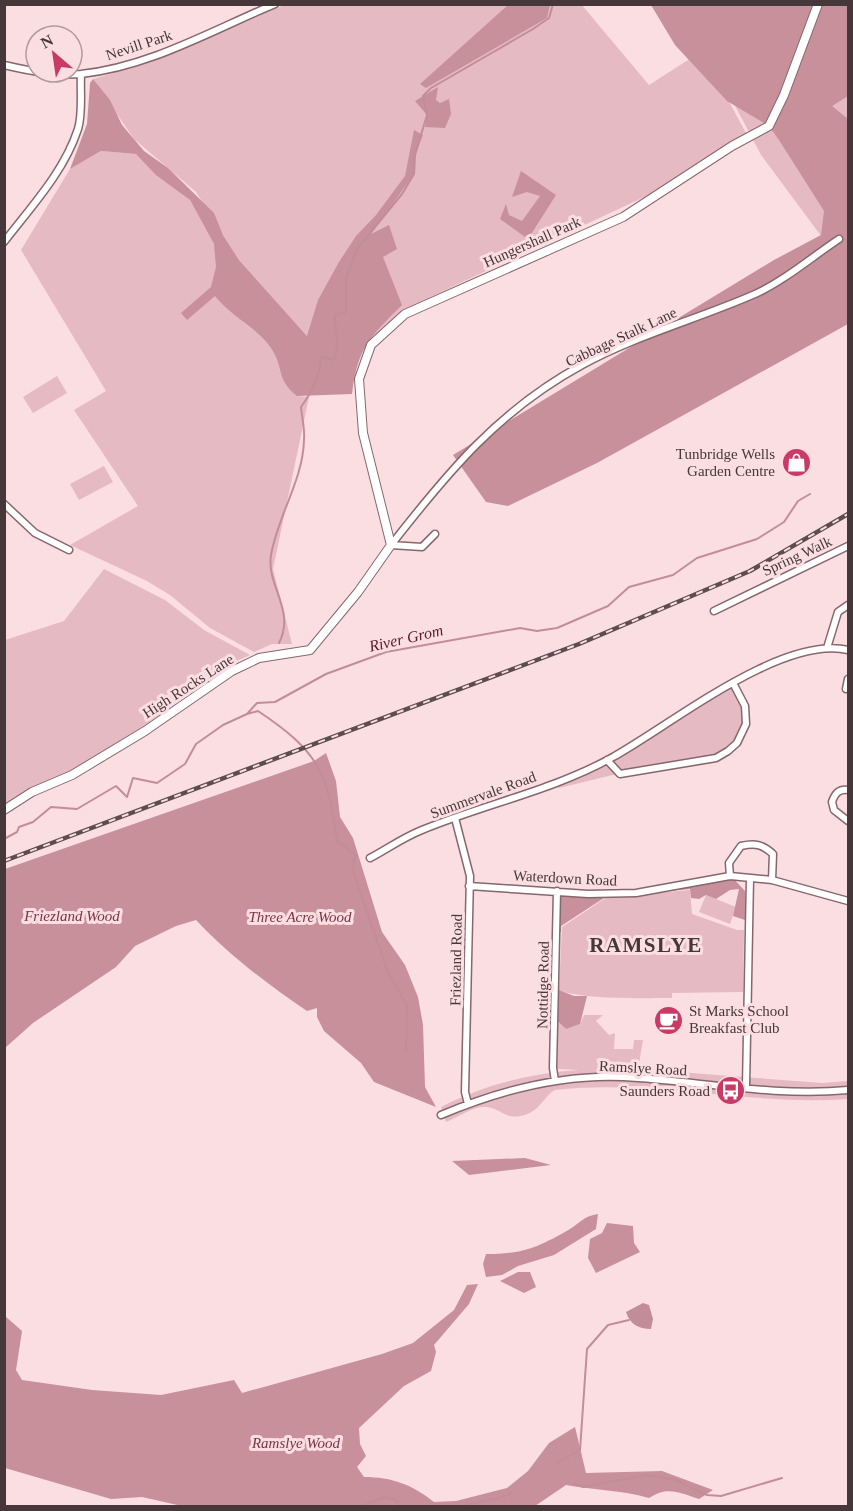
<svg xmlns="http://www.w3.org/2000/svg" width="853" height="1511" viewBox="0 0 853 1511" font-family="Georgia,serif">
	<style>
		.green { fill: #e6bac2 }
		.forest { fill: #c7909a }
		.water { fill: #c38d97 }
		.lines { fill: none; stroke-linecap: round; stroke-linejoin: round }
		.stream { stroke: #c38d97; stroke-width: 2 }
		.minor-casing { stroke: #86676c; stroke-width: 9 }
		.tertiary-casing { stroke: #86676c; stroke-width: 10 }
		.minor { stroke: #fff; stroke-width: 6 }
		.tertiary { stroke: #fff; stroke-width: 8 }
		.rail-casing { stroke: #5d4d50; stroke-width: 4.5 }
		.rail { stroke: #fbdee2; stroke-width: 2; stroke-dasharray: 7; stroke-linecap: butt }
		.labels { text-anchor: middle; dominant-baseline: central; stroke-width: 6; stroke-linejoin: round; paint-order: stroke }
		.street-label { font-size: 15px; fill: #45373a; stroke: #fbdee2 }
		.poi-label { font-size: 15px; fill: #45373a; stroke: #fbdee2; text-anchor: end }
		.park-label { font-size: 15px; font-style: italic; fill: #793445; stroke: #fbdee2 }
		.water-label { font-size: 16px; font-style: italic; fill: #5d1a2d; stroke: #fbdee2 }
		.district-label { font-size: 21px; font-weight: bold; letter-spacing: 1.5px; fill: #45373a; stroke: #fbdee2 }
	</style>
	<rect width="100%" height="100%" fill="#fbdee2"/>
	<!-- green -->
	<path class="green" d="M 581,4 L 649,85 L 702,51 L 848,5 L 848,278 L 830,248 L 761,155 L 713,64 L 704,55 L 746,133 L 657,191 L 405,309 L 361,349 L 307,336 L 239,260 L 196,192 L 134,139 L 93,79 L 134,67 L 194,45 L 284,5 Z
		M 101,151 L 136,154 L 190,200 L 298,396 L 309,397 L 273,569 L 292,644 L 272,644 L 254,652 L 210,628 L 170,595 L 147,581 L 70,545 L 138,506 L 74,410 L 106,391 L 21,250 L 70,169 Z
		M 57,376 L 67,393 L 33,413 L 23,397 Z
		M 104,466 L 113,482 L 79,500 L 70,484 Z
		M 104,569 L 165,600 L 204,630 L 250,655 L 232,663 L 142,727 L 71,771 L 37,785 L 5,805 L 5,640 L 64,621 Z
		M 732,685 L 744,706 L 745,724 L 736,742 L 717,757 L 621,773 L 559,788 L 557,782 L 577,774 Z
		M 690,890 L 692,914 L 737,930 L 744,930 L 743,992 L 672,993 L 672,998 C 646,998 583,1000 559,990 L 562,927 L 607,897 Z
		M 706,895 L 736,907 L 730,924 L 699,912 Z
		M 584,1015 L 603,1015 L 596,1021 L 609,1035 L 615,1033 L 614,1049 L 633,1049 L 634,1040 L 643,1040 L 638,1069 L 822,1083 L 848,1081 L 848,1099 C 750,1106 653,1079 555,1090 C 544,1096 541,1109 527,1114 C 506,1122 503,1109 487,1107 C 475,1105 457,1118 446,1122 L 441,1107 C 484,1085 530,1073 579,1070 L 557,1069 L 558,1022 L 566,1029 L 580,1024 Z"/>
	<!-- forest -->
	<path class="forest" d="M 508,5 L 550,5 L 547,18 L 426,88 L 420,84 Z
		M 651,5 L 848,5 L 848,96 L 832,106 L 848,119 L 848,324 L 597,463 L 508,506 L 486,502 L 453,455 L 774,260 L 821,235 L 824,211 L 779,140 L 769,126 L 727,101 L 675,45 Z
		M 93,79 L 110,100 L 122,125 L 144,151 L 168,168 L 214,213 L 223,235 L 239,260 L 307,336 L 318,300 L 339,262 L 356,236 L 376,215 L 405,176 L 414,130 L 423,135 L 415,155 L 414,174 L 371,234 L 389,225 L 397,249 L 383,257 L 402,305 C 369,338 358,347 352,394 L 297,396 C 275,378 285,369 271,348 C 257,327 230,316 215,296 L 187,320 L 181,313 L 211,287 L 216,267 L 214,244 L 190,200 L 156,175 L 136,154 L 101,151 L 70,169 L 87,124 L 90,83 Z
		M 438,87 L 436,100 L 440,103 L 449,99 L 451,114 L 445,128 L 425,127 L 427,115 L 415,101 Z
		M 521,171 L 556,195 L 528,239 L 500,219 L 506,204 L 509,215 L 522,221 L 540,196 L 527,192 L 512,197 Z
		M 326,753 L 336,781 L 340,817 L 353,838 L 382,932 L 405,965 L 418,997 L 423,1025 L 425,1087 L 436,1107 L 374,1082 L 361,1063 L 324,1031 L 317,1017 L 317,1008 L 307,1011 C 266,983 230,956 196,920 L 176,926 L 135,946 L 116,967 L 33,1023 L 5,1048 L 5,869 L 314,761 Z
		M 732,877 L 745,891 L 745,920 L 733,916 L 739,889 L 730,890 L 716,899 L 706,895 L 699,899 L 691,898 L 690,889 L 607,896 L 561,926 L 561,932 L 557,932 L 557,891 L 636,893 Z
		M 559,990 L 574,996 L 587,996 L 580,1024 L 566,1029 L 555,1019 L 555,991 Z
		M 525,1158 L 551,1165 L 469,1175 L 452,1161 Z
		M 598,1214 L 596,1229 L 554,1255 L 518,1266 L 502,1275 L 486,1277 L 483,1264 L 486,1254 C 523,1254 537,1248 570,1229 C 581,1222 584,1216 598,1214 Z
		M 607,1223 L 633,1226 L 634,1243 L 640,1252 L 596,1273 L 588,1258 L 590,1239 L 602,1233 Z
		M 518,1272 L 530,1272 L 536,1287 L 524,1293 L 500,1281 Z
		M 478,1284 L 469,1304 L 434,1345 L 436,1352 L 431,1371 L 404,1386 L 359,1428 L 360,1444 L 366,1456 L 357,1467 L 364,1477 C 392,1477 413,1485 434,1502 L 456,1501 L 507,1488 L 528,1471 L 549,1443 L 575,1427 L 586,1473 L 662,1471 L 713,1490 L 699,1499 C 679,1492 667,1486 649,1498 C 621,1490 594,1490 566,1485 L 535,1506 L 182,1506 L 142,1497 L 111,1499 L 5,1468 L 5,1316 L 22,1331 L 16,1370 L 22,1380 L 92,1390 L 161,1395 L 234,1380 L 242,1393 L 382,1354 L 413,1343 L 454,1310 L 467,1285 Z"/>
	<!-- water -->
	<path class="water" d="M 643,1303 L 649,1305 L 653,1319 L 651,1329 C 638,1329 630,1324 626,1312 Z"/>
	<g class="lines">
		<!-- stream -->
		<path class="stream" d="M 279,643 C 296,610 266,586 271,555 C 278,515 303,480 304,440 C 305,429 302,418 301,407 C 312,392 320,376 321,357 L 334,360 C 341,341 334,333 335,315 L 346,312 L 346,279 L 357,249 L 402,194 L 414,174 L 415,155 L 427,115 L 423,96 L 431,88 L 533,29 L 549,18 L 553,4
			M 247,714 L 258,711 C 318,751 328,772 337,841 L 355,854 L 353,871 L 387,970 L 407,1005 L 406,1053
			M 4,839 L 17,832 L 19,827 L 33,822 L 51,807 L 77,809 L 116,786 L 127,797 L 133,778 L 157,783 L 185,764 L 196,744 L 223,725 L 247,714 L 257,703 L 275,702 L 326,674 L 386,652 L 520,628 L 537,631 L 557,628 L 608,606 L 629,587 L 673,575 L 697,558 L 757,539 L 784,522 L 798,501 L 810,494
			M 557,1463 L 580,1450 L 587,1349 L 608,1325 L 629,1320
			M 574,1483 L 583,1487 L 646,1475 L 676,1480 L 707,1495 L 721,1496 L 782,1478
			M 361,1506 L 385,1497 L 396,1500 L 399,1506
			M 463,1506 C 477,1501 502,1500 512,1493"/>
		<defs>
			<path id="minor" d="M 4,65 C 30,71 55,76 81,74 C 149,67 213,30 275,4
				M 4,242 C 31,207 64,172 78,129 C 83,113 80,91 81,74
				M 4,504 L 35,533 L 69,550
				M 391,545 C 448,472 499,410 582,365 C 637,335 698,319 755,294 C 784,281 812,257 839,239
				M 391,545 L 422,547 L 435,534
				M 714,611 L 848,546
				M 827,648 L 838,612 L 848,605
				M 846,689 L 848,679
				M 607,760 L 620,774 L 716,758 L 728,751 L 737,743 L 746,724 L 745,706 L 733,683
				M 848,790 C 839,789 835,793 832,802 L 834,810 L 848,821
				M 455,818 L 470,876 L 465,1092 L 468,1104
				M 370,858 C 387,849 404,837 422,830 C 485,804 554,790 613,757 C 671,725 781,635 848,650
				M 730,876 L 729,863 L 741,846 C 755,843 762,844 773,854 L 772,880
				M 469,886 L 588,894 L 636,893 L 730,876 L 772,880 L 848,901
				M 555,1081 L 553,1068 L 557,891
				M 746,1087 L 750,878
				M 441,1115 C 500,1090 560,1074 624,1077 C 698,1081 774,1097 848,1090"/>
			<path id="tertiary" d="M 4,810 L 32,792 L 72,775 L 145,731 L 232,671 L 259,658 L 310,650 L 358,592 L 391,545 L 363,433 L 359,379 L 371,345 L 405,314 L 623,217 L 732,146 L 769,126 L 784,95 L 818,4"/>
		</defs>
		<!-- minor casing -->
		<use href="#minor" class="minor-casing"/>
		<!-- tertiary casing -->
		<use href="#tertiary" class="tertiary-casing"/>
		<!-- minor -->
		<use href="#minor" class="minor"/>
		<!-- tertiary -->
		<use href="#tertiary" class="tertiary"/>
		<defs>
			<path id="rail" d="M 4,861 L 579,644 L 750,571 L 848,514"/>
		</defs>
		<!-- rail casing -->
		<use href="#rail" class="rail-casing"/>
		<!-- rail -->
		<use href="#rail" class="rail"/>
	</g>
	<!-- icons -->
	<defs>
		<symbol id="shop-disc" viewBox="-11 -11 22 22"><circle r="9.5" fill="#c93b66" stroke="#fbdee2"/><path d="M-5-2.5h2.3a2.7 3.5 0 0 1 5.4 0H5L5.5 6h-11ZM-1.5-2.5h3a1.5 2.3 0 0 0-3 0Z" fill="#fff"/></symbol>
		<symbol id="cafe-disc" viewBox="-11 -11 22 22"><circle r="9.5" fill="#c93b66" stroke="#fbdee2"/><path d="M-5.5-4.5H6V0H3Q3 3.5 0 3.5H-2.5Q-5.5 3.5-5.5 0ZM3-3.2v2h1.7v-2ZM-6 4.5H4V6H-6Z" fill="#fff"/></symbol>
		<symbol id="bus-disc" viewBox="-11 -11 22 22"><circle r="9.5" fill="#c93b66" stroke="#fbdee2"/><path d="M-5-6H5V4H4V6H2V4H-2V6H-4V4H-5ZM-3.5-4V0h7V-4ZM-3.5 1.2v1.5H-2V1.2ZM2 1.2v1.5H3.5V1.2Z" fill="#fff"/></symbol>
	</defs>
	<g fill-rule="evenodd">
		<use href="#shop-disc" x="780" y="446" width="33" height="33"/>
		<use href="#cafe-disc" x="652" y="1004" width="33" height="33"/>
		<use href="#bus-disc" x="714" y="1074" width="33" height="33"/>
	</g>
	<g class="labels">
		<!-- street labels -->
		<g class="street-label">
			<text transform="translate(139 45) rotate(-18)">Nevill Park</text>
			<text transform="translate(532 242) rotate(-24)">Hungershall Park</text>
			<text transform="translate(621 337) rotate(-25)">Cabbage Stalk Lane</text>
			<text transform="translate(797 556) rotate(-25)">Spring Walk</text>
			<text transform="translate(188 686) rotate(-33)">High Rocks Lane</text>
			<text transform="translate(483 795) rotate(-20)">Summervale Road</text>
			<text transform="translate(565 878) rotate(3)">Waterdown Road</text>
			<text transform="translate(456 960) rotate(-89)">Friezland Road</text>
			<text transform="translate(543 985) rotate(-89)">Nottidge Road</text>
			<text transform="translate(643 1068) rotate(3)">Ramslye Road</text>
		</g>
		<!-- poi labels -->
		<g class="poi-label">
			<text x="775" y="454">Tunbridge Wells<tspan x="775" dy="17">Garden Centre</tspan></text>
			<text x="689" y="1011" text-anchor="start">St Marks School<tspan x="689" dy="17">Breakfast Club</tspan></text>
			<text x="710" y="1091">Saunders Road</text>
		</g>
		<!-- park labels -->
		<g class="park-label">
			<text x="72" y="916">Friezland Wood</text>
			<text x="300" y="917">Three Acre Wood</text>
			<text x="296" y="1443">Ramslye Wood</text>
		</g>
		<!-- water labels -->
		<g class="water-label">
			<text transform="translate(406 638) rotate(-13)">River Grom</text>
		</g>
		<!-- district labels -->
		<g class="district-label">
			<text x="646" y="945">RAMSLYE</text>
		</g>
	</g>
	<!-- border -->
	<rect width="853" height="1511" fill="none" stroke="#45373a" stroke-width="12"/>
	<!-- north arrow -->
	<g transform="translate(54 54) rotate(331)"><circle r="28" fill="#fbdee2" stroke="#b29b9f" stroke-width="1.5"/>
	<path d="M0-4.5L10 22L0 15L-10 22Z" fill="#c93b66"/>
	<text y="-9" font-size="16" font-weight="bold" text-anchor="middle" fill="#45373a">N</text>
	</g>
</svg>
